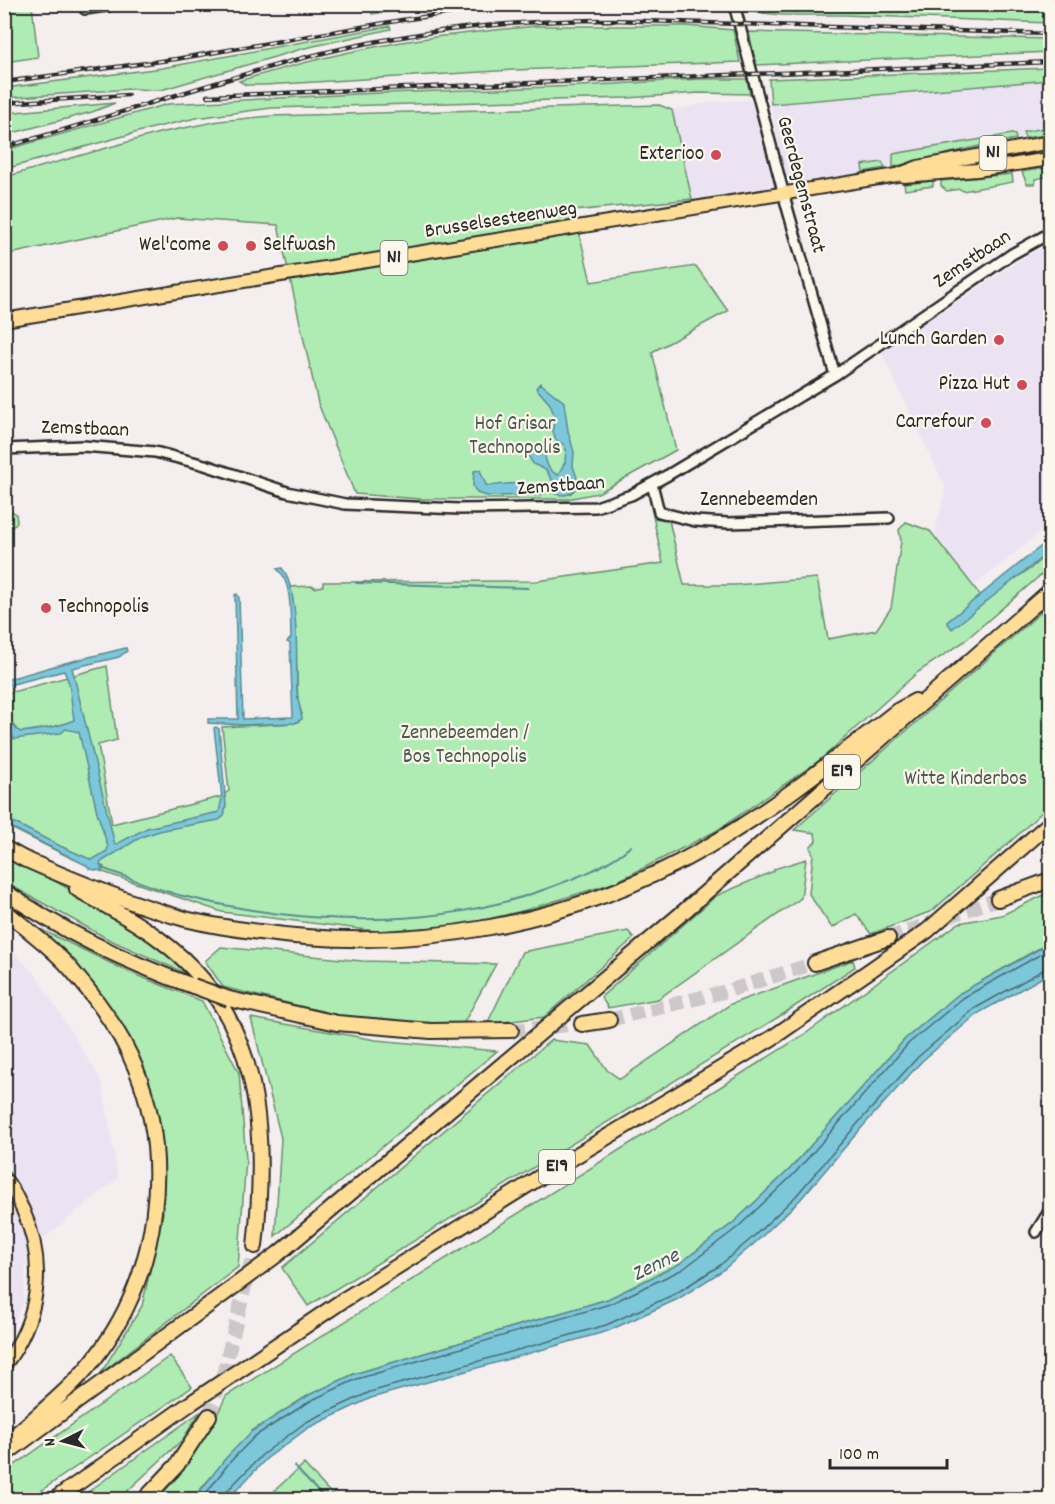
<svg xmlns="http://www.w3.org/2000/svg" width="1055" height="1504" viewBox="0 0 1055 1504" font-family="Dekko,sans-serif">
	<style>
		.built { fill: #ebe3f2 }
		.green { fill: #aeecb3; stroke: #6c8c6f; stroke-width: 1.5 }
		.water { fill: #7bc8da; stroke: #5b8994; stroke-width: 1.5 }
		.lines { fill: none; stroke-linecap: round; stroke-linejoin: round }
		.shore { stroke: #4b6a71; stroke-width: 1.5 }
		.stream { stroke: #5b8994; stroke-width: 2 }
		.highway-tunnel { stroke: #ccc7c8; stroke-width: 14; stroke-dasharray: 14 7; stroke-linecap: butt }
		.minor-casing { stroke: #2b2b2b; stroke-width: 14 }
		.major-casing { stroke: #2b2b2b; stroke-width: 16 }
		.highway-casing { stroke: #2b2b2b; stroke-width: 18 }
		.minor { stroke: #fbf7ec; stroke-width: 9 }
		.major { stroke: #ffdd96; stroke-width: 12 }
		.highway { stroke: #ffdd96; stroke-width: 14 }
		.rail-casing { stroke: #2b2b2b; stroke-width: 4.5 }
		.rail { stroke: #fbf7ec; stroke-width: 2; stroke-dasharray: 7; stroke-linecap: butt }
		.highway-bridge-casing { stroke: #2b2b2b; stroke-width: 18; stroke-linecap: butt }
		.highway-bridge { stroke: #ffdd96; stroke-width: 14 }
		.poi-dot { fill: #d1495b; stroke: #fbf7ec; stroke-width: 2 }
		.labels { text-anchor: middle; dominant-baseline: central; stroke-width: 4.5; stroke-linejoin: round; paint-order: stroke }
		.shield { fill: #fbf7ec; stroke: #696865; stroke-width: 1.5 }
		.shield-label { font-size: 20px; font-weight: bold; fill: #2b2b2b }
		.poi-label { font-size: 21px; fill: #2b2b2b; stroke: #fbf7ec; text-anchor: end }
		.street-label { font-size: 21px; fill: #2b2b2b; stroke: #fbf7ec }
		.park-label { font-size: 21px; fill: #4c5b4d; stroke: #fbf7ec }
		.water-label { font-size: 22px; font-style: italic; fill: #435a60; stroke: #fbf7ec }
	</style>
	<rect width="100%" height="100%" fill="#f4eeef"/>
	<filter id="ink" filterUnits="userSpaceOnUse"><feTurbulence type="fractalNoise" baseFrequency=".0167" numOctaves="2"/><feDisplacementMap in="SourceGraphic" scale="12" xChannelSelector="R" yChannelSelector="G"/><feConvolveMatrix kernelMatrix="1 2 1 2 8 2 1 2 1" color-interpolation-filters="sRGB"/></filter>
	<g filter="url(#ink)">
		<!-- built -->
		<path class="built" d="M 1050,80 L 1050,134 L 979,146 L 884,169 L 785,184 L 771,104 Z
			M 752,100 L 773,186 L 692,199 L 672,110 L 713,102 Z
			M 1050,245 L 1050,524 L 973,587 L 935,533 L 946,488 L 881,352 L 899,338 L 964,298 L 1029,254 Z
			M 5,944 L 36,975 L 102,1082 L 118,1178 L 27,1252 L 23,1302 L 5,1344 Z"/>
		<!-- green -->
		<path class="green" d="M 4,5 L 32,5 L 38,57 L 5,62 Z
			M 370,5 L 370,4 L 440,5 L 372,14 Z
			M 740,5 L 1050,5 L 1050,23 L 844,15 L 782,15 L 741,11 Z
			M 390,26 L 391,29 L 305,48 L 161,90 L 130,89 L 5,98 L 5,88 L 162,68 Z
			M 536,26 L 687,26 L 733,30 L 740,62 L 514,70 L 265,85 L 246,85 L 239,81 C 289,66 339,53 391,44 C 439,35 488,31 536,26 Z
			M 749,32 L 1050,39 L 1050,52 L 756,65 Z
			M 1050,68 L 1050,80 L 771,104 L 769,79 Z
			M 700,79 L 747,79 L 750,94 L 699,93 L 627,98 L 271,108 L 196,118 L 149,129 L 5,169 L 5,150 L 168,104 L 356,94 L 580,86 Z
			M 115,103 L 92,112 L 5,135 L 5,113 Z
			M 659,105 L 672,110 L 692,199 L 574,211 L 591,282 L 696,266 L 728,311 L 652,352 L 676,450 L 598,493 L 567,499 L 421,499 L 355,494 L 318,403 L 278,225 L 177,218 L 5,255 L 5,177 L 159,133 L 219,121 L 272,116 Z
			M 1050,127 L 1050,134 L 1025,138 L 1023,132 Z
			M 1012,134 L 1015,135 L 1016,139 L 979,146 L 893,167 L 893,154 Z
			M 1050,147 L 1050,154 L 965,166 L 964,164 Z
			M 882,162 L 885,168 L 863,172 L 862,165 Z
			M 1050,167 L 1050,176 L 1035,179 L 1035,184 L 1027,184 L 1022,172 Z
			M 1012,174 L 1013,182 L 963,191 L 960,189 L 947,191 L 941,186 L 941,181 Z
			M 933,181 L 933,186 L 905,190 L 904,184 Z
			M 649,498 L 654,518 L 669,520 L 684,585 L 735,585 L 817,578 L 828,639 L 876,630 L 891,608 L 901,541 L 899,530 L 906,522 L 930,531 L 981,596 L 947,622 L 1030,569 L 1050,551 L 1050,567 L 962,643 L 918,672 L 820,760 L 716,831 L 616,882 L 526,910 L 459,926 L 376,931 L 222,912 L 103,872 L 67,856 L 5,825 L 5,694 L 107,666 L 117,740 L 98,745 L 112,824 L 220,797 L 229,791 L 222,727 L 295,723 L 299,721 L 302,714 L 298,703 L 295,630 L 290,587 L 314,586 L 314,588 L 323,586 L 323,582 L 537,581 L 663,563 Z
			M 5,510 L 10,510 L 16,514 L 17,522 L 12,527 L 5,528 Z
			M 1050,604 L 1050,804 L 1020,833 L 932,911 L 871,934 L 856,914 L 832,928 L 809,894 L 813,854 L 810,847 L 816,841 L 815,833 L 794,830 Z
			M 4,853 C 67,888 133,921 186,970 L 187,974 L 110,940 L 10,885 L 5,881 Z
			M 806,859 L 801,898 L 658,999 L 608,1008 L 601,997 L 716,896 L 774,871 L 774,869 Z
			M 1050,892 L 1050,942 L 960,993 L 905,1039 L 790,1169 L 734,1222 L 679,1264 L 608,1299 L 354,1374 L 309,1395 L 252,1431 L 203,1486 L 194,1499 L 157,1500 L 183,1470 L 213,1419 L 215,1419 L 226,1396 L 805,1034 L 959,923 L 1002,915 Z
			M 34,926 L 131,973 L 202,1001 L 239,1073 L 246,1159 L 238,1267 L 101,1373 L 142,1306 L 163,1213 L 156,1120 L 136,1053 L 86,978 Z
			M 628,931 L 634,938 L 544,1017 L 487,1024 L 522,952 Z
			M 221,947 L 362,961 L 496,964 L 462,1026 L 352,1019 L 223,987 L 205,961 Z
			M 853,960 L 855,967 L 780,1016 L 308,1306 L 282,1268 L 551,1040 L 590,1045 L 607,1070 L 620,1079 L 731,1004 Z
			M 251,1018 L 376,1040 L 497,1051 L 275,1236 L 281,1138 Z
			M 170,1356 L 192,1387 L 29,1499 L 5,1499 L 5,1472 Z
			M 200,1412 L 183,1439 L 119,1499 L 78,1499 Z
			M 304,1464 L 336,1499 L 265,1499 Z"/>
		<!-- water -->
		<path class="water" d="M 540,383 L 564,402 L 568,431 L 574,452 L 573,466 L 577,478 L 575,489 C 569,498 557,495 548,491 L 540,495 L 487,496 L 477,493 L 473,486 L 474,471 L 480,470 L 486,485 C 493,487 498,484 505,484 C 519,483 536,484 550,488 L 555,485 L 546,470 L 533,464 L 528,455 L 534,448 L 543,450 C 547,461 546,470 558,475 L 565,462 L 566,450 L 564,445 L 556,440 L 553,432 L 554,415 L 550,404 L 536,388 Z
			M 1050,539 L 1050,551 L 952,629 L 947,622 Z
			M 282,568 C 300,592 296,662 297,692 C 298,702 301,710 302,719 L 295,723 L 243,725 L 208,723 L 208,719 L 238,719 L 235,595 L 237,594 L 239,598 L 243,719 L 293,717 L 290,644 L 287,642 L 291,638 C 290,617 293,582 277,569 Z
			M 126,648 L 127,651 L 119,657 L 72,668 L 115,845 L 147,828 L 219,812 L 222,798 L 214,728 L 216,727 L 219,729 L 226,806 L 224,816 L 219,820 L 163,830 L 141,837 L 101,862 L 100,865 L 104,867 L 102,871 L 90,869 L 86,865 L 5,824 L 5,818 L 60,846 L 92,860 L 107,851 L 108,847 L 97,812 L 79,732 L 66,729 L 61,733 L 14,739 L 5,726 L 5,713 L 17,730 L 21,732 C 38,730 59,727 74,720 L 69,683 L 64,671 L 5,686 L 5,680 L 65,663 Z
			M 1050,943 L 1050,973 L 977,1014 L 922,1061 L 863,1126 L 800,1200 L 756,1242 L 722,1271 L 678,1299 L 608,1331 L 371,1398 L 308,1428 L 266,1459 L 228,1499 L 194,1499 L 225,1459 L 252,1431 L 309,1395 L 354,1374 L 608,1299 L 679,1264 L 734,1222 L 790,1169 L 905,1039 L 960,993 Z"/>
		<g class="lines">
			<!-- shore -->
			<path class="shore" d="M 201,1500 L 229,1463 L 255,1436 L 312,1400 L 357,1379 L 610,1304 L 683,1269 L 738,1227 L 794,1174 L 909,1043 L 963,998 L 1050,949
				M 224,1500 L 227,1491 L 262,1455 L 306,1422 L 370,1392 L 606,1325 L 675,1294 L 719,1266 L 752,1238 L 796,1196 L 859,1122 L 918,1057 L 974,1009 L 1045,969 L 1050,968"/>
			<!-- stream -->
			<path class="stream" d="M 356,583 L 528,588
				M 101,868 C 129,877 155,889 183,896 C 301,925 431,931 546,889 C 575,878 607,867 631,846
				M 294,1466 L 326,1500"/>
			<!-- highway-tunnel -->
			<path class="highway-tunnel" d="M 888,938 L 998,899
				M 609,1020 L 731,990 L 815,963
				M 511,1030 L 582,1024
				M 209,1416 L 224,1371 L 255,1246"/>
			<defs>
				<path id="minor" d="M 85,4 L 85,9 L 119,4
					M 734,4 L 787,207 L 835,375
					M 4,449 L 83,446 L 155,452 L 205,465 L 287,492 L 345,504 L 459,509 L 596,507 L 631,495 L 668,475 L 835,375 L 1012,254 L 1050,233
					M 652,484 L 659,512 L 695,521 L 728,523 L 889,518
					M 1036,1232 L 1050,1210"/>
				<path id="major" d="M 904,176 L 977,170 L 1050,159
					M 4,320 L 897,175 L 918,167 L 1050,142
					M 4,1178 C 13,1188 17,1198 23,1210 C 47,1264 40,1318 4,1366"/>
				<path id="highway" d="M 4,848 L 26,860
					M 20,857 C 74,881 128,903 185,919 C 209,925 235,929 260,932 C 414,954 571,925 707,847 C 775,808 835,759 897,711 L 915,701
					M 77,889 C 104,905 134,920 159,939 C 262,1014 268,1129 255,1246
					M 4,891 C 63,932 126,962 193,986
					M 998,899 L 1050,880
					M 4,910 C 26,929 58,952 75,974 C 99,1002 122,1034 136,1069 C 173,1160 158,1271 101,1350 C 75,1387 38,1414 4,1445
					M 815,963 L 888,938
					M 229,999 L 337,1023 L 431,1031 L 511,1030
					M 582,1024 L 609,1020
					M 4,1455 L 278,1254 L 681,914 L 1050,591
					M 54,1500 L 188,1405 L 342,1301 L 537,1179 L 772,1038 L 927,931 L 1050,823
					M 144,1500 L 177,1465 L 209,1416"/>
			</defs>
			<!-- minor casing -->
			<use href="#minor" class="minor-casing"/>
			<!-- major casing -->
			<use href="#major" class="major-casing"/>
			<!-- highway casing -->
			<use href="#highway" class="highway-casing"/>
			<!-- minor -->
			<use href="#minor" class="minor"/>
			<!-- major -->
			<use href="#major" class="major"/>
			<!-- highway -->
			<use href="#highway" class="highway"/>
			<defs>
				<path id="rail" d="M 4,82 L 176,59 L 402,20 L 515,4
					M 207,96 L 1050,62
					M 4,103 L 128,95
					M 4,147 C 111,118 216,79 323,53 C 418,30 514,20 612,20 L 1050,34"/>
			</defs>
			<!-- rail casing -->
			<use href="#rail" class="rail-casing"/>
			<!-- rail -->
			<use href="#rail" class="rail"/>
			<defs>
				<path id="highway-bridge" d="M 193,986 L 229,999"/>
			</defs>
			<!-- highway-bridge casing -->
			<use href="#highway-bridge" class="highway-bridge-casing"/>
			<!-- highway-bridge -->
			<use href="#highway-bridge" class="highway-bridge"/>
		</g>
	</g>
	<!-- markers -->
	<g class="poi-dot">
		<circle cx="716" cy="155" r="6"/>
		<circle cx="223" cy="246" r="6"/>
		<circle cx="251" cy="246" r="6"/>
		<circle cx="999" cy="340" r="6"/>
		<circle cx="1022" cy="385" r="6"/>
		<circle cx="986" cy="423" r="6"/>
		<circle cx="46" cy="608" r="6"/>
	</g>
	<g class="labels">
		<!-- shield labels -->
		<g class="shield">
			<rect x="979.5" y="136" width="27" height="34" rx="4.5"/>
			<rect x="380.5" y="241" width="27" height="34" rx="4.5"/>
			<rect x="824" y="755" width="36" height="34" rx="4.5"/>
			<rect x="539" y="1150" width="36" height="34" rx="4.5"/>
		</g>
		<g class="shield-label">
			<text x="993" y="153">N1</text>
			<text x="394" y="258">N1</text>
			<text x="842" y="772">E19</text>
			<text x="557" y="1167">E19</text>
		</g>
		<!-- poi labels -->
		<g class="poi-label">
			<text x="704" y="155">Exterioo</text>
			<text x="211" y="246">Wel'come</text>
			<text x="263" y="246" text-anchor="start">Selfwash</text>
			<text x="987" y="340">Lunch Garden</text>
			<text x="1010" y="385">Pizza Hut</text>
			<text x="974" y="423">Carrefour</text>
			<text x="58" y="608" text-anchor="start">Technopolis</text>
		</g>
		<!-- street labels -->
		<g class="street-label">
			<text transform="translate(800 185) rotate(75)">Geerdegemstraat</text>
			<text transform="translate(501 221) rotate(-9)">Brusselsesteenweg</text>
			<text transform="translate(973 260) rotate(-34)">Zemstbaan</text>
			<text transform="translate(85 430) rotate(2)">Zemstbaan</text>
			<text transform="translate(561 487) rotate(-4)">Zemstbaan</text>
			<text x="759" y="501">Zennebeemden</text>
		</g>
		<!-- park labels -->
		<g class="park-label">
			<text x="515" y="425">Hof Grisar<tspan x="515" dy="24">Technopolis</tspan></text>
			<text x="465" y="734">Zennebeemden /<tspan x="465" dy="24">Bos Technopolis</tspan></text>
			<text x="966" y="780">Witte Kinderbos</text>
		</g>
		<!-- water labels -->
		<g class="water-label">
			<text transform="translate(656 1266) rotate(-26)">Zenne</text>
		</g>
	</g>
	<!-- margin -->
	<rect width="1055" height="1504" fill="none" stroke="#fbf7ec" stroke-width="24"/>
	<rect x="12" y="12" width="1031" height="1480" fill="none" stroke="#2b2b2b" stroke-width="2" filter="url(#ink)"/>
	<!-- north arrow -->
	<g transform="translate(63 1441) rotate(264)" stroke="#fbf7ec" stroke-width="4.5" paint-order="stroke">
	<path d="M0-4.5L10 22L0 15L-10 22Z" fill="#2b2b2b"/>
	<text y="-9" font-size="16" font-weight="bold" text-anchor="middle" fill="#2b2b2b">N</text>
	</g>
	<!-- scale -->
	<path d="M830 1459v9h117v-9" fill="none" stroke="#2b2b2b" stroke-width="3"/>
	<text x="839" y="1459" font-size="18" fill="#2b2b2b" stroke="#fbf7ec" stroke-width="4.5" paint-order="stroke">100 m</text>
</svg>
